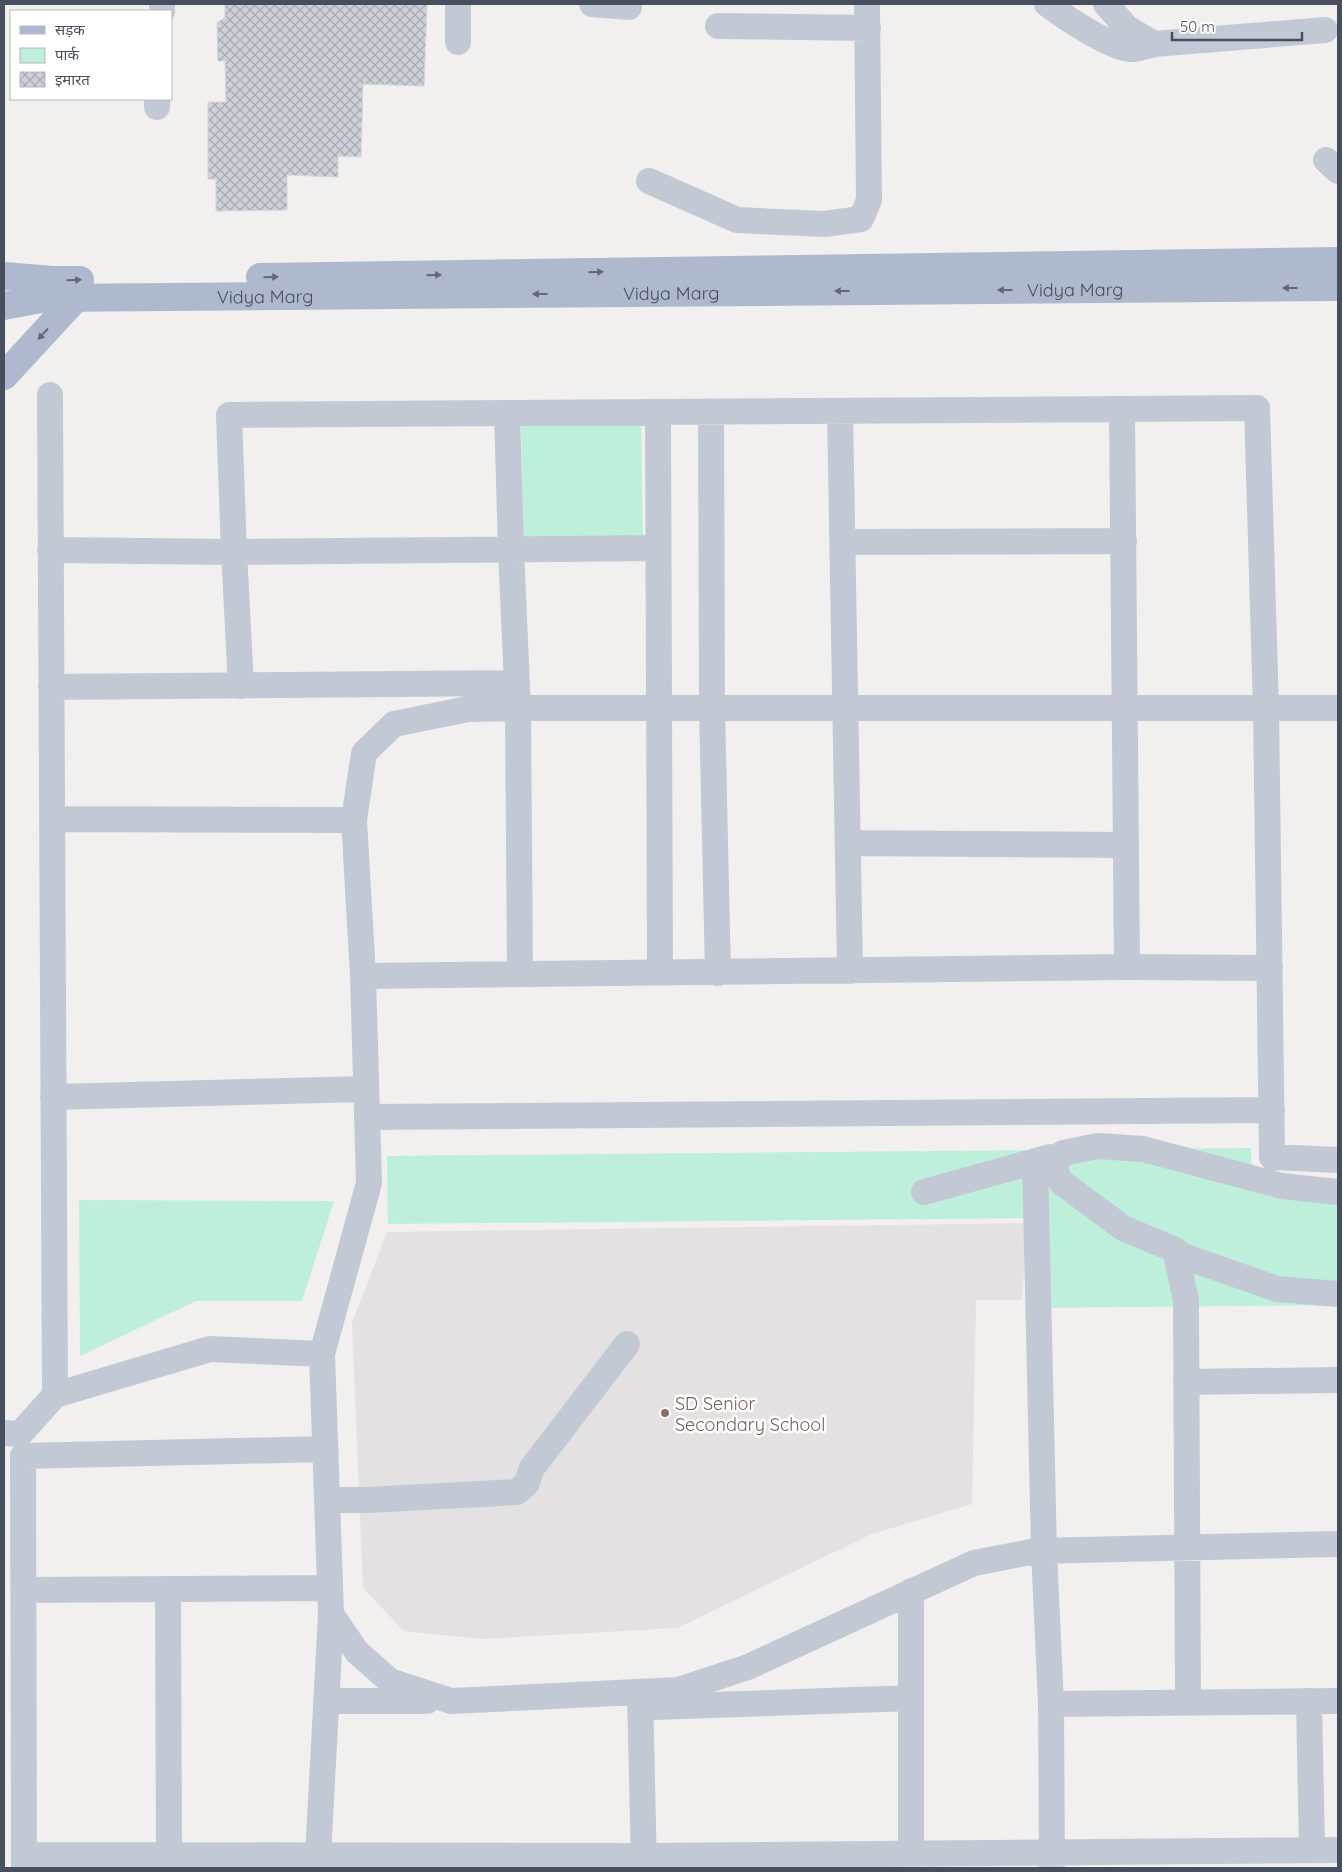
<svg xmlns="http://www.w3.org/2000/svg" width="1342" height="1872" viewBox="0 0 1342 1872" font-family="Quicksand,'Noto Sans Devanagari',sans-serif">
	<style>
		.education { fill: #e3e1e1 }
		.green { fill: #beefda }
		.building { fill: url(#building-cross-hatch); stroke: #d3d4db }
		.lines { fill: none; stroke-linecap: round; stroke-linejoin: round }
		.minor { stroke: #c3c9d4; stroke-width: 26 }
		.major { stroke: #afb9ce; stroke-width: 28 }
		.oneway { fill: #616979 }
		.education-dot { fill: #8d6e63; stroke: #fff; stroke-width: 2 }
		.labels { text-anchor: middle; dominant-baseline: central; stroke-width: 5; stroke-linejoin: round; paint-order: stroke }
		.street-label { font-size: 18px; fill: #474e5d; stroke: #fff }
		.education-label { font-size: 18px; fill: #785e54; stroke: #fff; text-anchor: start }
	</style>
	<defs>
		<pattern id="building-cross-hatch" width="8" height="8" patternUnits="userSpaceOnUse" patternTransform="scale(1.25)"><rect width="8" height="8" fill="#ced0d7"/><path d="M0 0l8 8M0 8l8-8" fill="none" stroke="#a9abb2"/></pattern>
	</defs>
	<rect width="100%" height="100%" fill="#f2f0ef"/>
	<!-- education -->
	<path class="education" d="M 1027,1223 L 1022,1300 L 976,1300 L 972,1504 L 872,1534 L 677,1628 L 482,1639 L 404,1631 L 363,1588 L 352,1323 L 387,1232 Z"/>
	<!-- green -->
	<path class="green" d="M 641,423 L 643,541 L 523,542 L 521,424 Z
		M 1251,1148 L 1252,1184 L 1338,1183 L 1338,1305 L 1039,1308 L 1037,1218 L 388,1224 L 387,1156 Z
		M 79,1200 L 334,1201 L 302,1301 L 196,1301 L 80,1356 Z"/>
	<!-- building -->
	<path class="building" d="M 225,4 L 427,4 L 424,86 L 363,84 L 361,157 L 338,156 L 338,177 L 287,175 L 287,210 L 216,211 L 216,179 L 208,179 L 208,102 L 226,102 L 225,61 L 218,61 L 217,23 L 225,17 Z"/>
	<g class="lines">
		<!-- minor -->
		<path class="minor" d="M 458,4 L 458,42
			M 592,4 L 629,7
			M 1047,4 C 1066,18 1106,45 1129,49 C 1135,50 1145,46 1152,45
			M 1106,4 L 1127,28 L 1154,44 L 1325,30
			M 162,11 L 162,4
			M 718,26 L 868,28
			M 157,107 L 157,99
			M 1326,160 L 1338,171
			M 649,181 L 737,220 L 824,224 L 861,219 L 869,200 L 867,4
			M 50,395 L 55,1395
			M 1122,409 L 1127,967
			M 840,411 L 850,971
			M 658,412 L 660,973
			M 711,412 L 712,708 L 718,973
			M 507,413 L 511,549 L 518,708 L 520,974
			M 843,542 L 1124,541
			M 50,550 L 234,552 L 658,548
			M 241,686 L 234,552 L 229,415 L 1257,408 L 1266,709 L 1272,1157 L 1338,1160
			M 51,687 L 517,683
			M 1338,708 L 518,708 L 468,709 L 394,724 L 364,753 L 354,820 L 363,976 L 369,1183 L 322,1354 L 331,1614 L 357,1652 L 390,1681 L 451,1701 L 678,1690 L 748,1667 L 974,1563 L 1036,1551 L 1338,1544
			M 52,819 L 354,820
			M 848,843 L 1126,845
			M 363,976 L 1127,967 L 1270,968
			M 53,1097 L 366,1089
			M 367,1117 L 1272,1110
			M 1035,1161 L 1044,1551 L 1051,1704 L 1052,1868
			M 924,1192 L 1050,1157
			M 1338,1192 L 1282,1186 L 1143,1149 L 1098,1146 L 1063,1153 L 1053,1166 L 1061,1182 L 1123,1228 L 1175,1250 L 1183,1256 L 1277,1289 L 1338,1294
			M 1175,1250 L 1186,1300 L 1188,1702
			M 1186,1382 L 1338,1380
			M 4,1433 L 20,1434 L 55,1395 L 210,1349 L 322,1354
			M 327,1500 L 367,1500 L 517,1492 L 527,1483 L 532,1468 L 627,1344
			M 168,1589 L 169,1855
			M 24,1590 L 330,1588
			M 640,1692 L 644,1868
			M 326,1701 L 427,1701
			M 1309,1701 L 1312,1850
			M 1051,1704 L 1338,1701
			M 654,1707 L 911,1698
			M 24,1855 L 640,1856 L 1338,1850
			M 318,1856 L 331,1614
			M 24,1868 L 23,1456 L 325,1449
			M 911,1868 L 911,1591"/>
		<!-- major -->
		<g class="major">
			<path d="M 4,276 L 53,280 L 80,280"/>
			<path d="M 260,277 L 1338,261"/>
			<path id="s1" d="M 4,306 L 46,298 L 1338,287"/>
			<path d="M 4,376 L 76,298"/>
		</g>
	</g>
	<!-- one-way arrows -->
	<defs><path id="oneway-solid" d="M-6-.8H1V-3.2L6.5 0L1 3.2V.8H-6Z" transform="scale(1.25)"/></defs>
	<g class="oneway">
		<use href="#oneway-solid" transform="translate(596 272) rotate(-1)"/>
		<use href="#oneway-solid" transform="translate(434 275) rotate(-1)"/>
		<use href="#oneway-solid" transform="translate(271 277) rotate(-1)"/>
		<use href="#oneway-solid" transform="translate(74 280) rotate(-1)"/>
		<use href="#oneway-solid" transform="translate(1290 288) rotate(180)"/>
		<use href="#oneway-solid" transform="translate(1005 290) rotate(180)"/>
		<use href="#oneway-solid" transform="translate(842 291) rotate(180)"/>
		<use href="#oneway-solid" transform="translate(540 294) rotate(180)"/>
		<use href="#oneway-solid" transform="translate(43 334) rotate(133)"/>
	</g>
	<!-- markers -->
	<circle class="education-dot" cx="665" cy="1413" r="5"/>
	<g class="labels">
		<!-- street labels -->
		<g class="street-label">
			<text stroke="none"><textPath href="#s1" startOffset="1072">Vidya Marg</textPath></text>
			<text stroke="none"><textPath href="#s1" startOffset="668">Vidya Marg</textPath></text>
			<text stroke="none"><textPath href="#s1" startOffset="262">Vidya Marg</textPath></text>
		</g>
		<!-- education labels -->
		<g class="education-label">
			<text x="675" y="1403">SD Senior<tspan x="675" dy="21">Secondary School</tspan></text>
		</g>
	</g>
	<!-- border -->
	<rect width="1342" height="1872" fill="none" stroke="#474e5d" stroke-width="10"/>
	<!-- legend -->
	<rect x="10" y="10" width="162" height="90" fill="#ffffff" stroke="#b5b8be"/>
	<rect x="20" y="26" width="25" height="8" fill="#afb9ce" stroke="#b5b8be"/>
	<text x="55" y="35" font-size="15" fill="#474e5d">सड़क</text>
	<rect x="20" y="48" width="25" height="15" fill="#beefda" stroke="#b5b8be"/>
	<text x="55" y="60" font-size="15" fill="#474e5d">पार्क</text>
	<rect x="20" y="72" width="25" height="15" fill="url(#building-cross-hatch)" stroke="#b5b8be"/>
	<text x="55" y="85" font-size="15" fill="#474e5d">इमारत</text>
	<!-- scale -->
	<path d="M1172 32v8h130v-8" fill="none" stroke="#474e5d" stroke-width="2.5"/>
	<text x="1180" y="32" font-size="15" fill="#474e5d" stroke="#ffffff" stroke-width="4" paint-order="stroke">50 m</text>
</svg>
